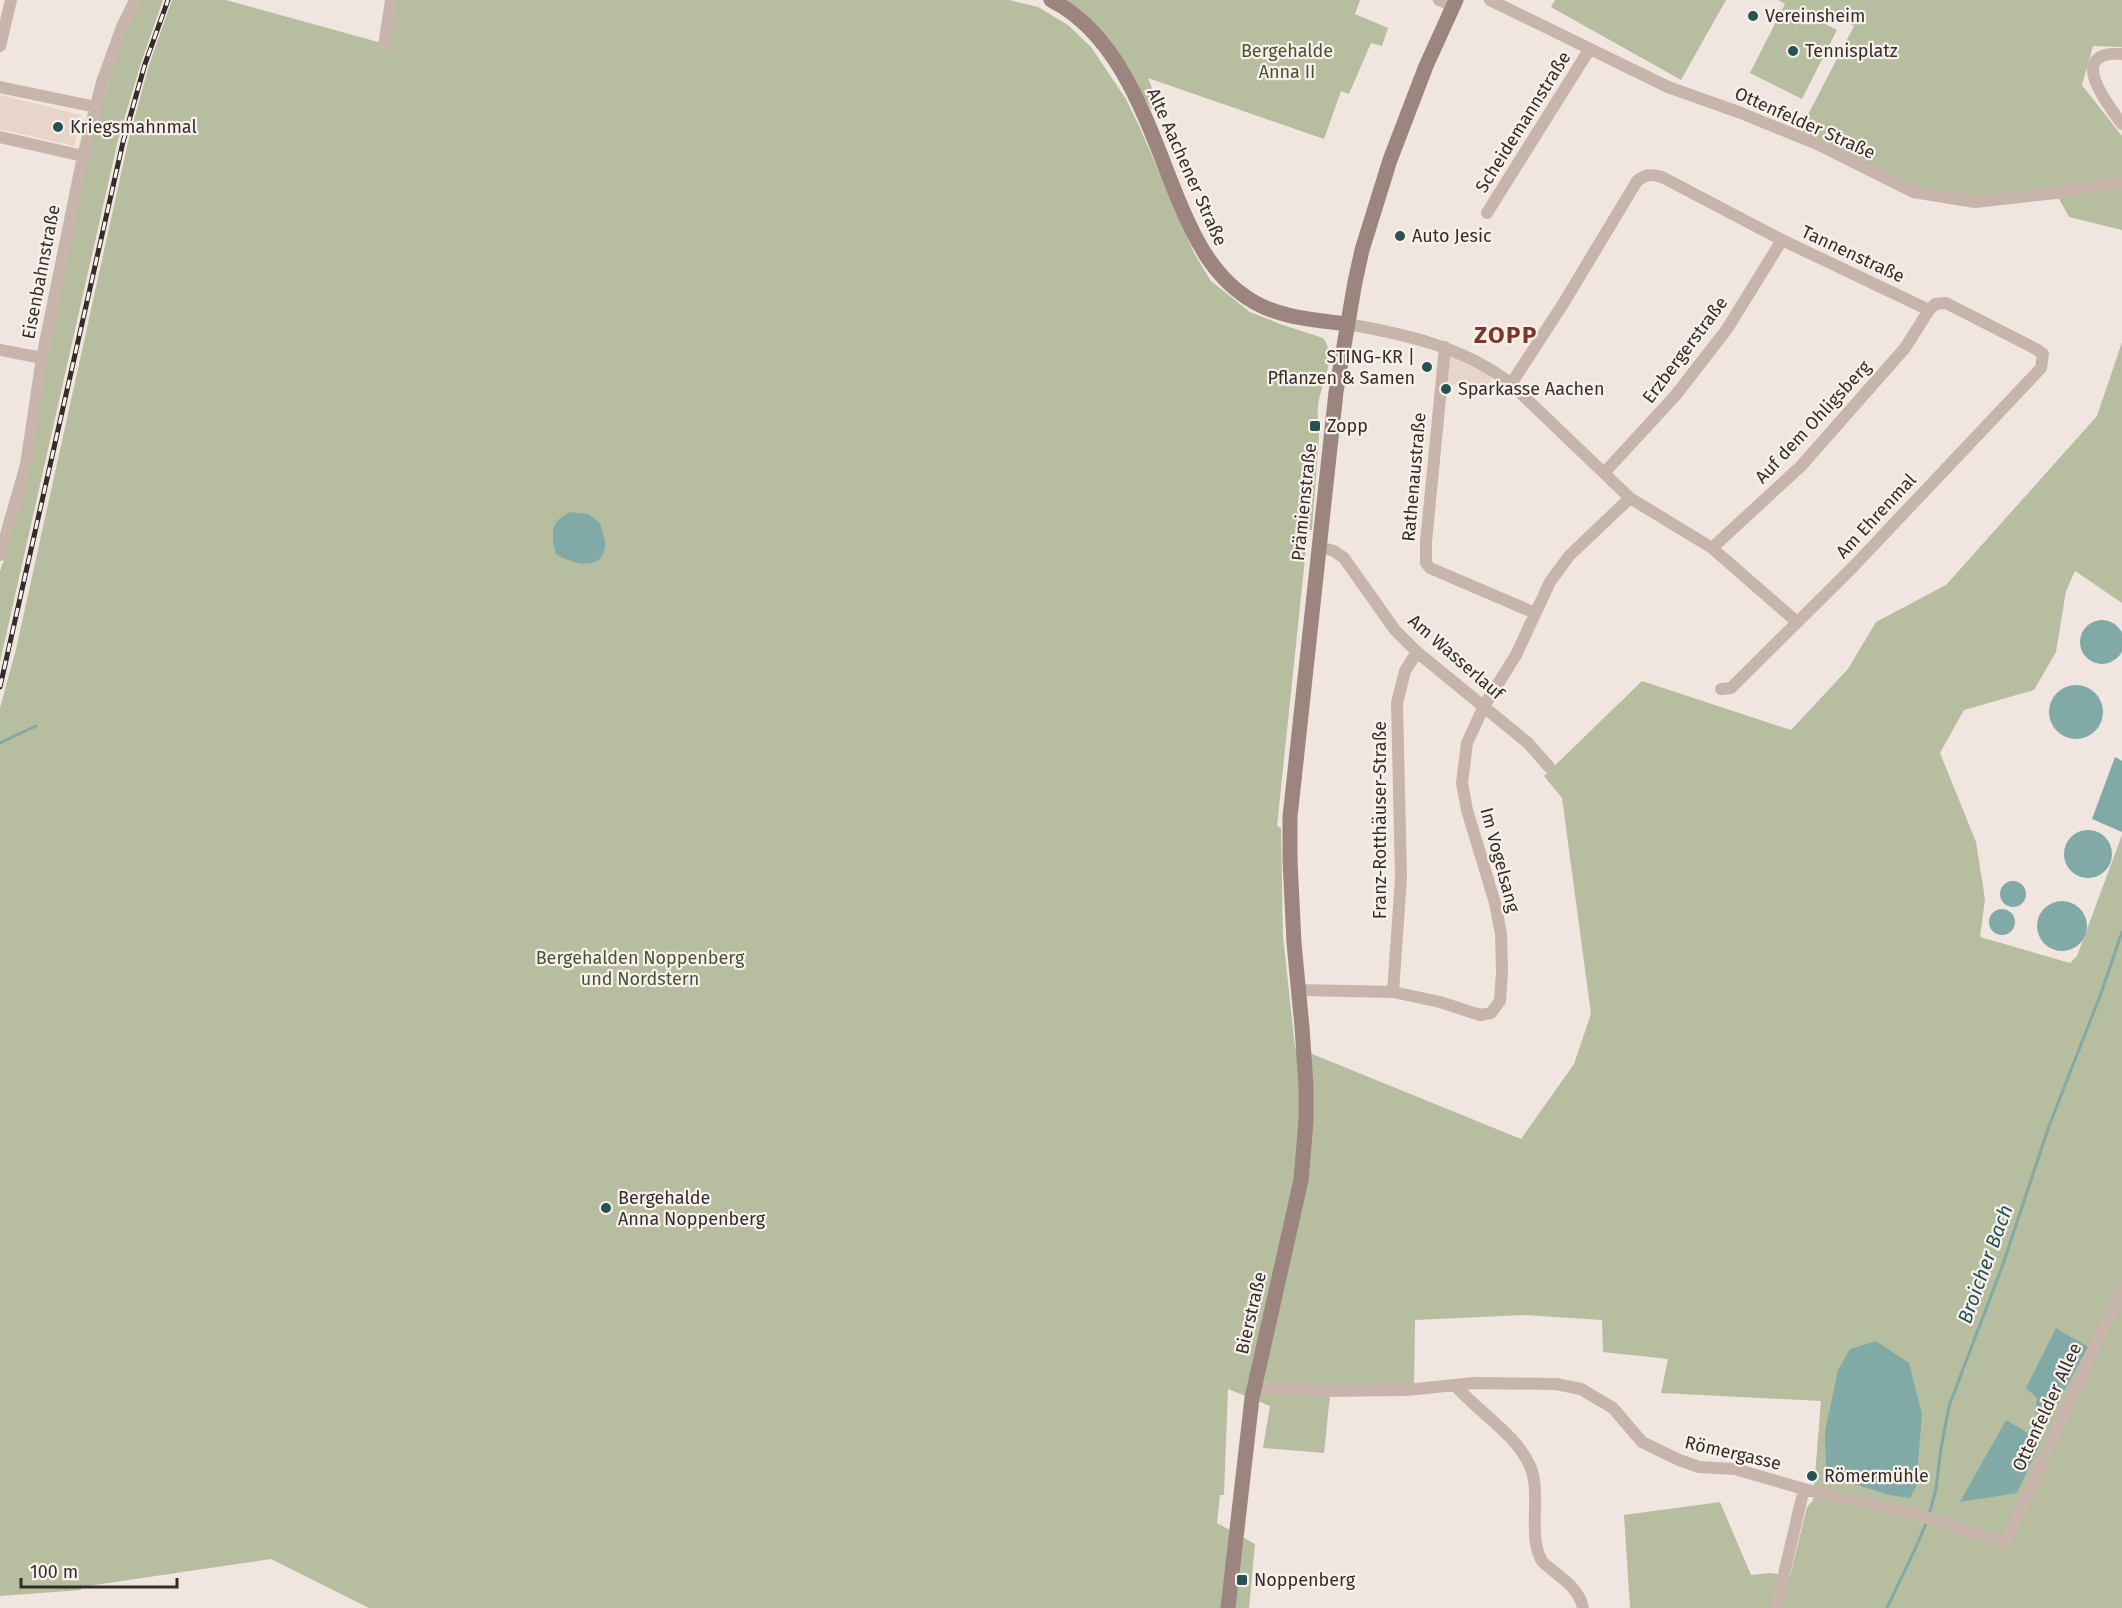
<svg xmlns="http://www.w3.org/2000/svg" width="2122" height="1608" viewBox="0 0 2122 1608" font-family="'Fira Sans',sans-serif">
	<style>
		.green { fill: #b7bea0 }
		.plaza { fill: #e6d5c8 }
		.water { fill: #81aaa7 }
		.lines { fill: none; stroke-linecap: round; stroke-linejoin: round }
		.stream { stroke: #81aaa7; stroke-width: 3 }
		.street { stroke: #c7b5ac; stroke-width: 12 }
		.secondary { stroke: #9b857e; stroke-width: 15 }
		.rail-casing { stroke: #362d2a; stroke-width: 5 }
		.rail { stroke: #f8f1eb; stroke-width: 3; stroke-dasharray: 9; stroke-linecap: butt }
		.poi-dot { fill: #245351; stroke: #f8f1eb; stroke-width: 2 }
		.labels { text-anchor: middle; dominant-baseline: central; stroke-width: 4.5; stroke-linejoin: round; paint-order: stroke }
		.poi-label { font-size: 18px; fill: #362d2a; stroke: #f8f1eb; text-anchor: start }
		.park-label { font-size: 18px; fill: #495231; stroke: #f8f1eb }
		.street-label { font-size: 18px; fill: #362d2a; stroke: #f8f1eb }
		.water-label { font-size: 20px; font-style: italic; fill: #245351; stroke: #f8f1eb }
		.district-label { font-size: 24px; font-weight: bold; letter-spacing: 1.5px; fill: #7c362c; stroke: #f8f1eb }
	</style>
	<rect width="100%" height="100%" fill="#f0e6df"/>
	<!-- green -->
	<path class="green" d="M 140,0 L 163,0 L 141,63 L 118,140 L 0,662 L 0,571 L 5,557 L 45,372 L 87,158 L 108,82 L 122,40 Z
		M 172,0 L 226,0 L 389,45 L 396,0 L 1009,0 L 1038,7 L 1068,25 L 1091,47 L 1126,99 L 1140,128 L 1194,253 L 1211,281 L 1250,312 L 1280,324 L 1323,338 C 1338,357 1322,381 1319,400 C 1316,413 1319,425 1319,437 C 1317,468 1314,499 1312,530 L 1308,530 L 1277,826 L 1281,828 L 1283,936 L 1295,1047 L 1521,1139 L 1574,1064 L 1591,1014 L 1562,798 L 1544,776 L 1642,681 L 1791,730 L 1848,669 L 1876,622 L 1946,585 L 2097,416 L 2122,342 L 2122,603 L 2075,571 L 2066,591 L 2056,652 L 2034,690 L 1964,710 L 1940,753 L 1976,842 L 1985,899 L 1980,937 L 2070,963 L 2077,956 L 2122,835 L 2122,1608 L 1630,1608 L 1624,1515 L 1720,1502 L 1751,1575 L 1771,1573 L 1790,1576 L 1807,1507 L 1813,1500 L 1821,1401 L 1661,1393 L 1668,1359 L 1603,1352 L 1602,1320 L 1525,1315 L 1415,1320 L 1414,1394 L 1330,1395 L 1324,1453 L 1263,1448 L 1270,1406 L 1228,1389 L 1224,1495 L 1220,1495 L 1217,1523 L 1255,1544 L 1249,1608 L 369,1608 L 271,1559 L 81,1587 L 81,1590 L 0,1596 L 0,708 L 16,649 L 128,142 L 149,65 Z
		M 1062,0 L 1360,0 L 1355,14 L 1388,28 L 1382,46 L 1371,43 L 1349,94 L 1341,91 L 1324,139 L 1148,78 L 1159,106 L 1151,109 L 1123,62 Z
		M 1555,0 L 1726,0 L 1681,80 L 1551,7 Z
		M 1778,0 L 2122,0 L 2122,47 L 2093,46 L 2082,85 L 2122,136 L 2122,230 L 2069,217 L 2053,188 L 1976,198 L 1914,187 L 1800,130 L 1854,26 L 1842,20 L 1796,9 L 1837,30 L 1802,99 L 1750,73 L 1785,4 Z"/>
	<!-- plaza -->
	<path class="plaza" d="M 0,95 L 81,115 L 74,146 L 0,129 Z
		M 1445,347 L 1494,370 L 1487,392 L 1441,383 Z"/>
	<!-- water -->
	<path class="water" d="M 570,512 L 588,514 L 600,523 C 601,529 604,535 605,542 C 606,573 573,565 556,554 C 551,535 549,522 570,512 Z
		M2080 642a22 22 0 1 1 44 0a22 22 0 1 1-44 0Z
		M2049 712a27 27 0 1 1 54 0a27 27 0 1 1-54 0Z
		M 2115,757 L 2122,761 L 2122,832 L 2092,819 Z
		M2064 854a24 24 0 1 1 48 0a24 24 0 1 1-48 0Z
		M2000 894a13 13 0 1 1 26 0a13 13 0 1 1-26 0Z
		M2037 926a25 25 0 1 1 50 0a25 25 0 1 1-50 0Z
		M1989 922a13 13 0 1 1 26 0a13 13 0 1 1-26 0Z
		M 2056,1328 L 2088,1347 L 2046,1424 L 2035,1413 L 2037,1398 L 2026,1388 Z
		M 1876,1341 L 1909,1363 L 1922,1414 L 1916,1487 L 1910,1498 L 1889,1495 L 1826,1475 L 1825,1431 L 1838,1370 L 1850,1349 Z
		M 2006,1420 L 2041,1441 L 2017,1493 L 1960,1502 Z"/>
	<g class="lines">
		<!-- stream -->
		<path class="stream" d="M 0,743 L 36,726
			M 1929,1515 L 1936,1489 L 1941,1448 L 1949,1406 L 2002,1267 L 2049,1126 L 2100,996 L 2122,932
			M 1887,1608 L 1916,1547 L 1927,1521"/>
		<!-- street -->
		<path class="street" d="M 1439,0 L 1453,6
			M 1490,0 L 1668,87 L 1741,113 L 1817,144 L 1913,192 L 1975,202 L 2055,193 L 2122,182
			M 0,46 L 11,0
			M 384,46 L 391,0
			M 2122,54 C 2065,50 2107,104 2122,124
			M 0,87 L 96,107
			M 0,137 L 83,156
			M 1487,213 L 1589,50
			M 1347,324 C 1404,334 1465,347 1511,384 L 1630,498 L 1712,548 L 1797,622
			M 1445,347 L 1426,542 L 1426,563 L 1430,568 L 1535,613
			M 0,350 L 42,358
			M 1511,384 L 1563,304 L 1637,181 C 1646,174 1651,174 1662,177 L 1782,240 L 1929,310 L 1935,304 L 1946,303 L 2036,349 L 2043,354 L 2041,368 L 1852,568 L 1731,688 L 1721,689
			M 1605,472 L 1675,396 L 1727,329 L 1782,240
			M 1319,547 L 1334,551 L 1344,558 L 1395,630 L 1417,652 L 1528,743 L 1549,767
			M 1712,548 L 1801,466 L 1905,348 L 1929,310
			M 0,555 L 26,465 L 42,358 L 83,156 L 102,82 L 122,27 L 135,0
			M 1298,990 L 1393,992 L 1440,1002 L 1480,1015 L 1491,1013 L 1500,1001 L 1502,972 L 1501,934 L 1495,903 L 1467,810 L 1462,783 L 1467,743 L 1484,706 L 1516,655 L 1550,582 L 1569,556 L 1630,498
			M 1393,992 L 1401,878 L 1397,703 L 1405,671 L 1417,652
			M 1254,1385 L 1267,1388 L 1323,1391 L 1407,1390 L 1474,1383 L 1556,1384 L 1581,1389 L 1613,1408 L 1642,1442 L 1679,1460 L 1699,1467 L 1735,1469 L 1804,1489 L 1919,1515 L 2005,1543 L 2122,1287
			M 1456,1386 C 1478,1412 1516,1434 1530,1466 C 1542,1492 1527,1537 1542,1561 C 1544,1564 1549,1567 1552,1570 C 1565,1580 1580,1591 1583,1608
			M 1776,1608 L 1804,1489"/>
		<!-- secondary -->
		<path class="secondary" d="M 1051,0 C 1123,36 1149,129 1178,199 C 1195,240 1214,279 1254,302 C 1281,318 1316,320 1347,324
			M 1228,1608 L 1252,1398 L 1301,1180 L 1306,1121 L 1306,1086 L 1302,1027 L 1294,943 L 1290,860 L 1290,817 L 1336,392 L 1355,282 L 1362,250 L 1390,160 L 1426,66 L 1456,0"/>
		<defs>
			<path id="rail" d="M 0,687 L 123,142 L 145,64 L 168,0"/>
		</defs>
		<!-- rail casing -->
		<use href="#rail" class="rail-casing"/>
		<!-- rail -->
		<use href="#rail" class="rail"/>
	</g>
	<!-- markers -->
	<g class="poi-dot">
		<circle cx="1753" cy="16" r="6"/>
		<circle cx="1793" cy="51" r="6"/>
		<circle cx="58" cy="127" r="6"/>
		<circle cx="1400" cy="236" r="6"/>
		<circle cx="1427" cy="367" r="6"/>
		<circle cx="1446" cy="389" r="6"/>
		<rect x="1309" y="420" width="12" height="12" rx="3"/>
		<circle cx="606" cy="1208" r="6"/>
		<circle cx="1812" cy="1476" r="6"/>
		<rect x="1236" y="1574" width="12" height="12" rx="3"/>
	</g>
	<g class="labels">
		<!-- poi labels -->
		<g class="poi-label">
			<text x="1765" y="16">Vereinsheim</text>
			<text x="1805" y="51">Tennisplatz</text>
			<text x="70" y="127">Kriegsmahnmal</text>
			<text x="1412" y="236">Auto Jesic</text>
			<text x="1415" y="357" text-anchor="end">STING-KR |<tspan x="1415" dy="21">Pflanzen &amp; Samen</tspan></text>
			<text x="1458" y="389">Sparkasse Aachen</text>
			<text x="1327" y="426">Zopp</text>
			<text x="618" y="1198">Bergehalde<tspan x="618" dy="21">Anna Noppenberg</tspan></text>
			<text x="1824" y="1476">Römermühle</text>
			<text x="1254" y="1580">Noppenberg</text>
		</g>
		<!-- park labels -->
		<g class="park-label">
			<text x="1287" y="51">Bergehalde<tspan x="1287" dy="21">Anna II</tspan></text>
			<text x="640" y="958">Bergehalden Noppenberg<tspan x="640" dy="21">und Nordstern</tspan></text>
		</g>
		<!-- street labels -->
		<g class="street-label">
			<text transform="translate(1523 122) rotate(-58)">Scheidemannstraße</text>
			<text transform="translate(1805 123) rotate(24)">Ottenfelder Straße</text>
			<text transform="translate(1187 167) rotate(66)">Alte Aachener Straße</text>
			<text transform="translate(1853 254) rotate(25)">Tannenstraße</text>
			<text transform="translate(41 272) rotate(-79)">Eisenbahnstraße</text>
			<text transform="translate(1685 350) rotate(-53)">Erzbergerstraße</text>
			<text transform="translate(1813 422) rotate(-47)">Auf dem Ohligsberg</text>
			<text transform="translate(1414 477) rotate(-85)">Rathenaustraße</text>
			<text transform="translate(1304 502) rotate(-84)">Prämienstraße</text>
			<text transform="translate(1876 516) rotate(-47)">Am Ehrenmal</text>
			<text transform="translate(1456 657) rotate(41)">Am Wasserlauf</text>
			<text transform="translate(1380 820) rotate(-90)">Franz-Rotthäuser-Straße</text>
			<text transform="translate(1500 860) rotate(75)">Im Vogelsang</text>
			<text transform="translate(1251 1313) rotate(-77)">Bierstraße</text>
			<text transform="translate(2047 1407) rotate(-65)">Ottenfelder Allee</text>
			<text transform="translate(1733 1453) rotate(13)">Römergasse</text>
		</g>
		<!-- water labels -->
		<g class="water-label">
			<text transform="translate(1985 1264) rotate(-70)">Broicher Bach</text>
		</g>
		<!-- district labels -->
		<g class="district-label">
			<text x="1506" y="335">ZOPP</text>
		</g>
	</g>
	<!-- scale -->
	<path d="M21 1578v9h156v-9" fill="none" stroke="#362d2a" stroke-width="3"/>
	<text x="30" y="1578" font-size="18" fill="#362d2a" stroke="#f8f1eb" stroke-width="4.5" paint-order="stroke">100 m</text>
</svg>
